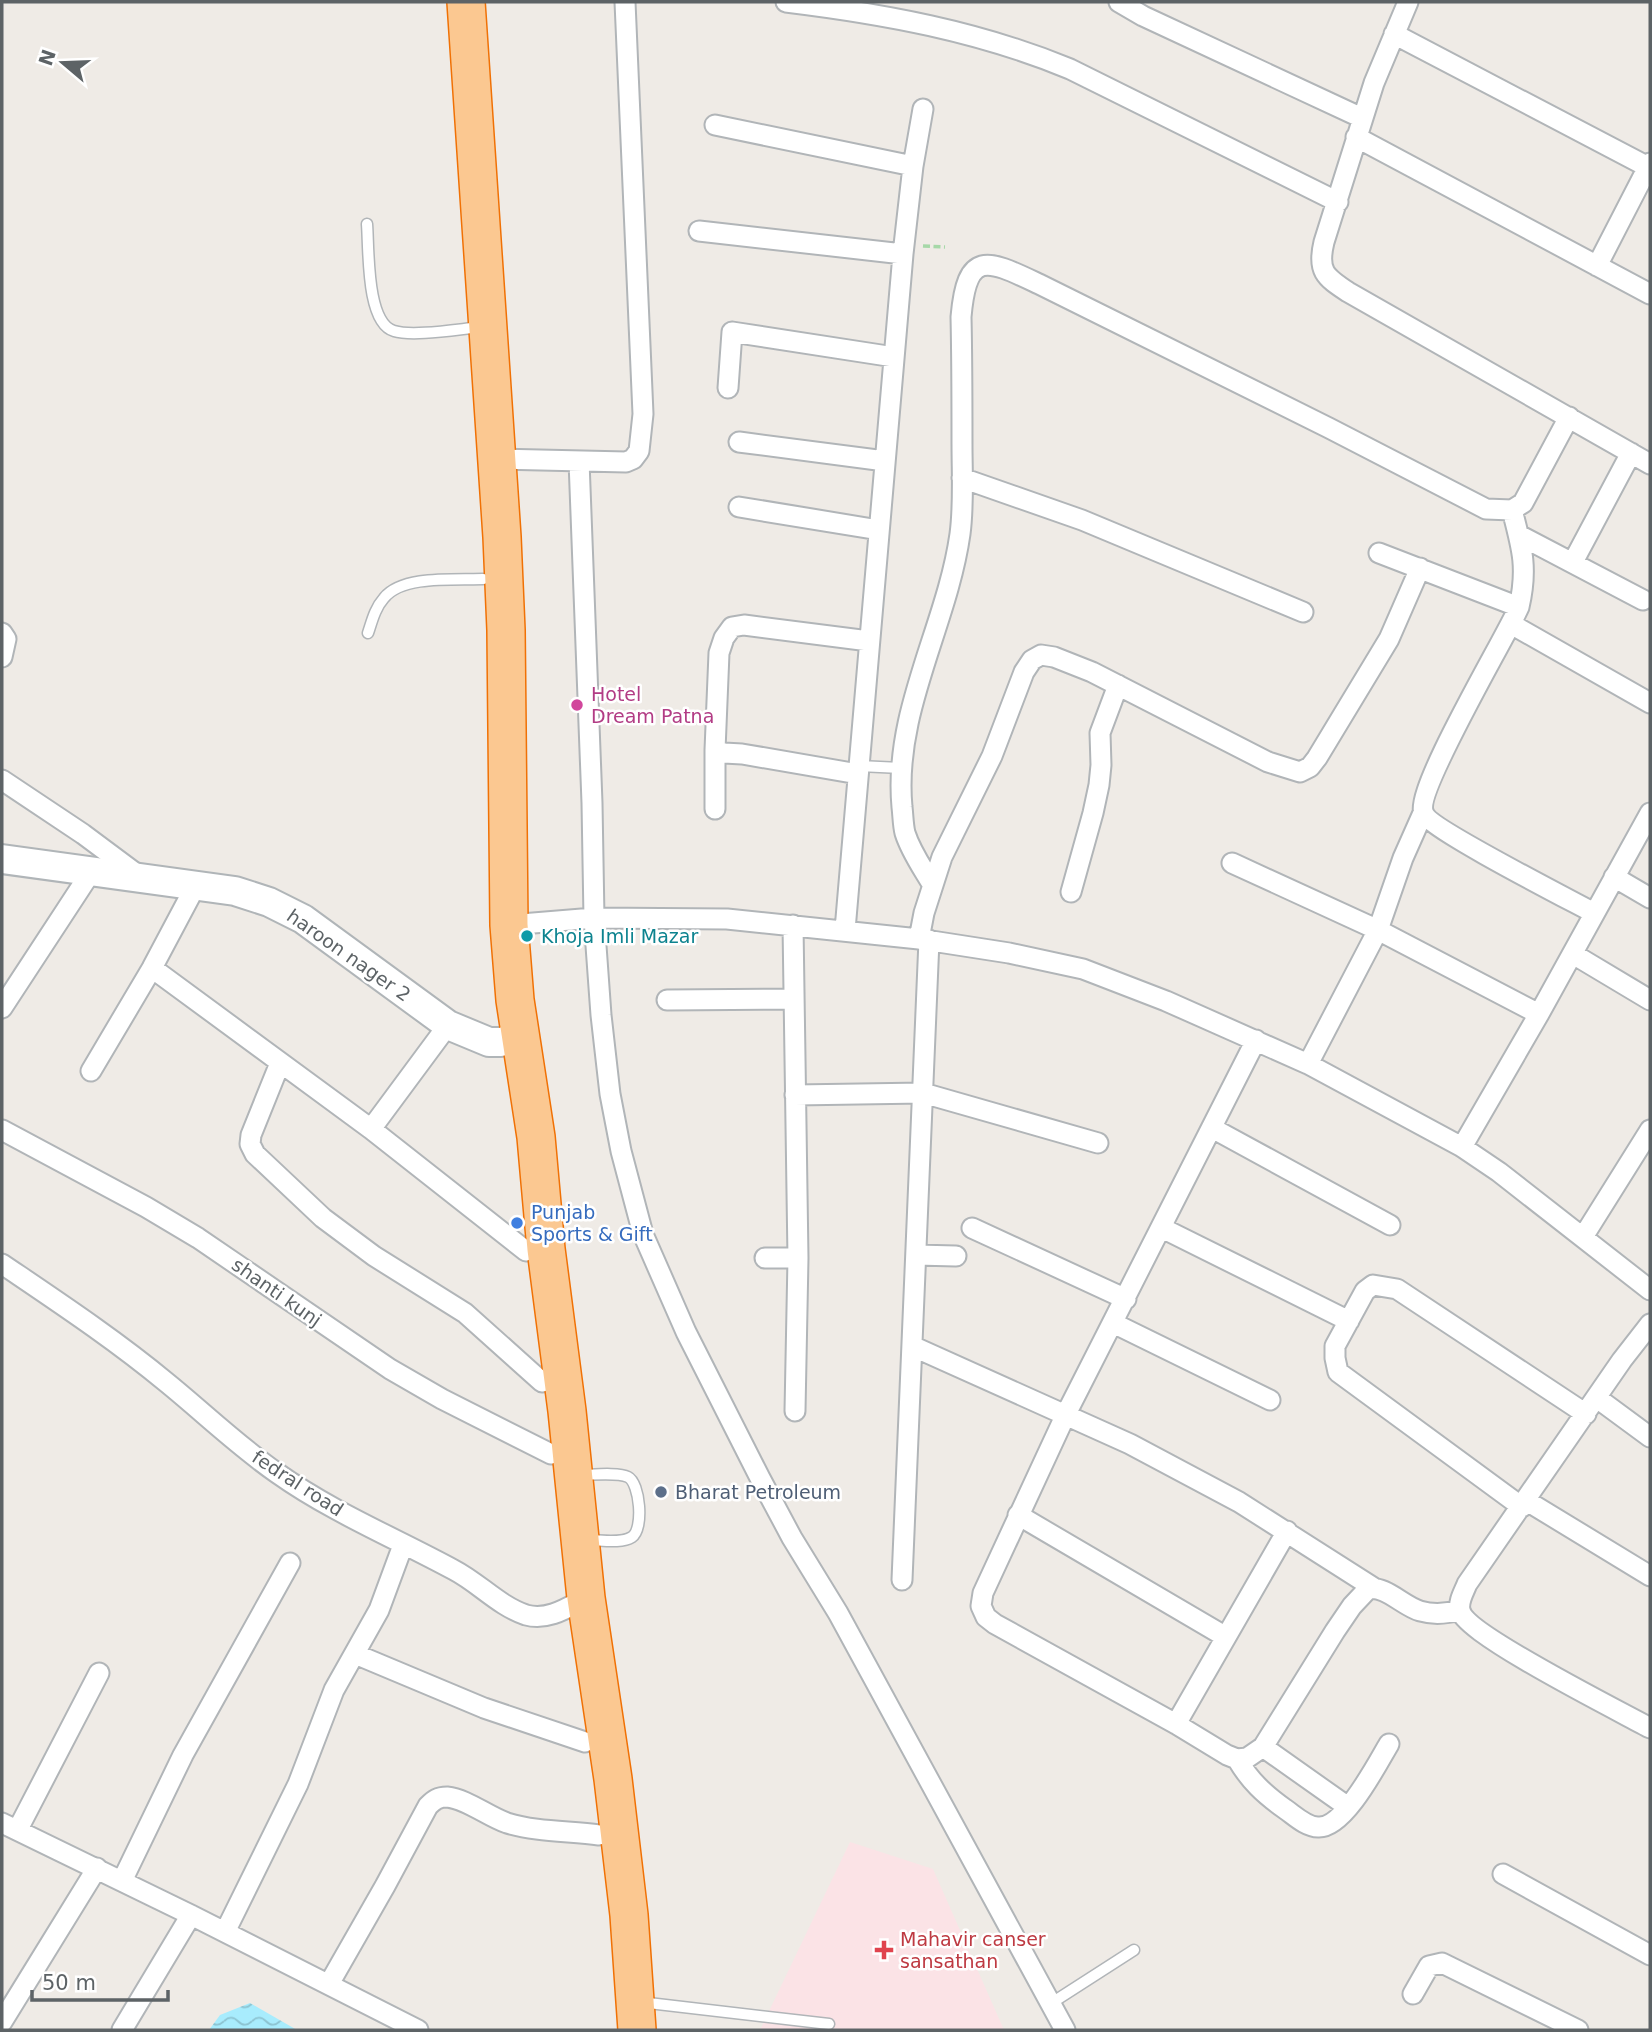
<svg xmlns="http://www.w3.org/2000/svg" width="1652" height="2032" viewBox="0 0 1652 2032" font-family="'DejaVu Sans',sans-serif">
	<style>
		.medical { fill: #fbe3e6 }
		.water { fill: url(#water-waves) }
		.lines { fill: none; stroke-linecap: round; stroke-linejoin: round }
		.lane-casing { stroke: #b1b5b8; stroke-width: 13 }
		.street-casing { stroke: #b1b5b8; stroke-width: 23 }
		.secondary-casing { stroke: #b0b5b8; stroke-width: 32 }
		.highway-casing { stroke: #f07105; stroke-width: 40 }
		.path { stroke: #a6d8a8; stroke-width: 3.5; stroke-dasharray: 7 3.5; stroke-linecap: butt }
		.lane { stroke: #fff; stroke-width: 10 }
		.street { stroke: #fff; stroke-width: 19 }
		.secondary { stroke: #fff; stroke-width: 28 }
		.highway { stroke: #fbc891; stroke-width: 37 }
		.hotel-dot { fill: #d1479c; stroke: #fff; stroke-width: 2.5 }
		.culture-dot { fill: #0f9aa8; stroke: #fff; stroke-width: 2.5 }
		.shop-dot { fill: #3f7fe0; stroke: #fff; stroke-width: 2.5 }
		.service-dot { fill: #5c6f8a; stroke: #fff; stroke-width: 2.5 }
		.health-dot { fill: #e0444e; stroke: #fff; stroke-width: 2.5 }
		.labels { text-anchor: middle; dominant-baseline: central; stroke-width: 5; stroke-linejoin: round; paint-order: stroke }
		.hotel-label { font-size: 19px; fill: #b23c85; stroke: #fff; text-anchor: start }
		.culture-label { font-size: 19px; fill: #0d838f; stroke: #fff; text-anchor: start }
		.street-label { font-size: 19px; fill: #5d6366; stroke: #fff }
		.shop-label { font-size: 19px; fill: #366cbe; stroke: #fff; text-anchor: start }
		.service-label { font-size: 19px; fill: #4e5e75; stroke: #fff; text-anchor: start }
		.health-label { font-size: 19px; fill: #be3a42; stroke: #fff; text-anchor: start }
	</style>
	<defs>
		<pattern id="water-waves" width="16" height="10" patternUnits="userSpaceOnUse" patternTransform="scale(1.75)"><rect width="16" height="10" fill="#a8ecfd"/><path d="M0 5q4-4 8 0t8 0" fill="none" stroke="#8cc3d1"/></pattern>
	</defs>
	<rect width="100%" height="100%" fill="#efebe6"/>
	<!-- medical -->
	<path class="medical" d="M 850,1842 L 933,1869 L 1004,2030 L 760,2030 Z"/>
	<!-- water -->
	<path class="water" d="M 250,2003 L 297,2030 L 209,2030 L 220,2015 Z"/>
	<g class="lines">
		<defs>
			<path id="lane" d="M 367,224 C 369,249 366,323 394,331 C 413,337 459,329 482,327
				M 368,633 C 372,621 375,608 384,598 C 402,575 455,580 483,579
				M 859,766 L 901,768
				M 579,1475 C 591,1475 618,1472 628,1477 C 640,1483 644,1529 632,1537 C 621,1544 601,1540 588,1540
				M 640,2002 L 829,2024
				M 1050,2004 L 1134,1950"/>
			<path id="street" d="M 786,2 C 884,14 978,31 1070,69 L 1338,202
				M 1119,2 L 1143,16 L 1362,118
				M 1408,2 L 1374,83 L 1324,242 C 1317,271 1325,277 1348,292 L 1650,464
				M 1394,34 L 1648,167
				M 715,125 L 913,166
				M 1356,137 L 1650,294
				M 699,231 L 903,254
				M 1597,266 L 1650,163
				M 728,388 L 732,332 L 894,357
				M 739,442 L 885,461
				M 498,459 L 626,462 L 633,459 L 639,451 L 643,414 L 625,2
				M 579,461 L 592,803 L 594,918 L 601,1015 L 610,1094 L 621,1151 L 643,1234 L 686,1332 L 760,1478 L 792,1538 L 838,1613 L 1065,2030
				M 962,478 L 1082,520 L 1303,612
				M 739,507 L 879,530
				M 1512,510 C 1522,548 1528,568 1519,607 C 1505,639 1413,792 1424,814 C 1431,829 1570,900 1594,913
				M 1519,535 L 1643,600
				M 1379,553 L 1519,607
				M 1573,562 L 1631,453
				M 1511,624 L 1650,703
				M 2,633 L 6,639 L 2,657
				M 858,774 L 742,754 L 724,753 L 715,750 L 719,653 L 724,638 L 732,627 L 744,625 L 869,641
				M 2,780 L 83,834 L 138,875
				M 715,809 L 715,750
				M 1232,863 L 1378,930 L 1539,1014
				M 1614,877 L 1650,898
				M 932,884 C 922,867 911,852 905,833 C 903,825 903,815 902,807 C 893,711 947,626 960,534 C 964,504 962,474 962,444 C 962,401 962,359 961,317 C 967,248 988,260 1039,284 L 1329,428 L 1486,509 L 1512,510 L 1523,503 L 1569,417
				M 1071,892 L 1093,813 L 1099,785 L 1101,765 L 1100,733 L 1118,685
				M 509,925 L 594,918 L 727,919 L 919,939 L 1009,953 L 1083,969 L 1166,1001 L 1308,1064 L 1462,1147 L 1499,1172 L 1650,1290
				M 793,925 L 798,1258 L 795,1411
				M 845,930 L 903,254 L 913,166 L 923,109
				M 919,939 L 924,913 L 942,857 L 992,756 L 1024,672 L 1032,660 L 1041,655 L 1054,657 L 1092,672 L 1268,762 L 1300,772 L 1310,767 L 1317,758 L 1389,639 L 1420,568
				M 1573,954 L 1650,1000
				M 152,968 L 371,1129 L 526,1251
				M 667,1000 L 794,999
				M 2,1008 L 91,872
				M 1256,1040 L 1066,1414 L 983,1593 L 981,1606 L 986,1617 L 995,1624 L 1176,1724 L 1227,1755 L 1237,1759 L 1247,1758 L 1263,1747 L 1335,1631 L 1352,1606 L 1368,1589 C 1385,1585 1403,1606 1420,1611 C 1434,1615 1446,1614 1460,1610
				M 280,1063 L 251,1135 L 250,1144 L 255,1154 L 323,1218 L 374,1256 L 465,1313 L 542,1382
				M 1308,1064 L 1378,930 L 1403,858 L 1423,813
				M 91,1071 L 152,968 L 195,887
				M 795,1095 L 923,1093 L 1098,1143
				M 1212,1128 L 1390,1225
				M 371,1129 L 448,1025
				M 2,1130 L 146,1207 L 198,1238 L 390,1369 L 442,1399 L 551,1454
				M 1462,1147 L 1539,1014 L 1650,813
				M 972,1228 L 1126,1299
				M 1162,1228 L 1349,1321
				M 1583,1237 L 1650,1130
				M 916,1255 L 956,1256
				M 765,1258 L 798,1258
				M 2,1264 C 58,1302 114,1339 166,1382 C 203,1412 238,1446 277,1473 C 332,1512 395,1538 454,1570 C 479,1583 499,1606 526,1615 C 548,1621 567,1608 586,1598
				M 1113,1323 L 1270,1400
				M 1650,1324 L 1622,1360 L 1467,1584 C 1464,1592 1458,1601 1460,1610 C 1465,1634 1621,1712 1650,1728
				M 912,1346 L 1130,1444 L 1239,1502 L 1374,1588
				M 1597,1398 L 1650,1437
				M 1527,1501 L 1650,1576
				M 1522,1507 L 1338,1372 L 1335,1358 L 1335,1346 L 1365,1291 L 1373,1285 L 1397,1289 L 1586,1414
				M 1018,1515 L 1226,1637
				M 902,1580 L 929,940
				M 355,1654 L 484,1708 L 585,1742
				M 1176,1724 L 1287,1531
				M 1263,1747 L 1348,1807
				M 1237,1759 C 1250,1781 1264,1794 1285,1809 C 1294,1815 1306,1827 1318,1827 C 1344,1829 1377,1764 1389,1744
				M 2,1823 L 191,1915 L 418,2030
				M 18,1829 L 99,1673
				M 1503,1874 L 1650,1955
				M 122,1881 L 183,1755 L 290,1563
				M 225,1932 L 298,1784 L 334,1690 L 379,1610 L 403,1545
				M 329,1984 L 385,1886 L 428,1806 C 434,1800 438,1797 447,1797 C 467,1799 487,1816 507,1823 C 536,1832 569,1831 599,1835
				M 1413,1994 L 1429,1966 L 1442,1963 L 1578,2030
				M 2,2022 L 97,1868
				M 122,2030 L 191,1915"/>
			<path id="secondary" d="M 2,859 L 235,891 L 269,902 L 303,919 L 448,1025 L 489,1042 L 501,1042 L 520,1036"/>
			<path id="highway" d="M 466,2 L 502,537 L 506,630 L 509,925 L 515,1000 L 536,1137 L 546,1249 L 567,1411 L 586,1598 L 613,1779 L 629,1915 L 637,2030"/>
		</defs>
		<!-- lane casing -->
		<use href="#lane" class="lane-casing"/>
		<!-- street casing -->
		<use href="#street" class="street-casing"/>
		<!-- secondary casing -->
		<use href="#secondary" class="secondary-casing"/>
		<!-- highway casing -->
		<use href="#highway" class="highway-casing"/>
		<!-- path -->
		<path class="path" d="M 923,246 L 945,247"/>
		<!-- lane -->
		<use href="#lane" class="lane"/>
		<!-- street -->
		<use href="#street" class="street"/>
		<!-- secondary -->
		<use href="#secondary" class="secondary"/>
		<!-- highway -->
		<use href="#highway" class="highway"/>
	</g>
	<!-- markers -->
	<circle class="hotel-dot" cx="577" cy="705" r="7"/>
	<circle class="culture-dot" cx="527" cy="936" r="7"/>
	<circle class="shop-dot" cx="517" cy="1223" r="7"/>
	<circle class="service-dot" cx="661" cy="1492" r="7"/>
	<path class="health-dot" d="M880.5 1939.5h7v7h7v7h-7v7h-7v-7h-7v-7h7z"/>
	<g class="labels">
		<!-- hotel labels -->
		<g class="hotel-label">
			<text x="591" y="694">Hotel<tspan x="591" dy="22">Dream Patna</tspan></text>
		</g>
		<!-- culture labels -->
		<g class="culture-label">
			<text x="541" y="936">Khoja Imli Mazar</text>
		</g>
		<!-- street labels -->
		<g class="street-label">
			<text transform="translate(349 955) rotate(35)">haroon nager 2</text>
			<text transform="translate(277 1292) rotate(35)">shanti kunj</text>
			<text transform="translate(298 1483) rotate(33)">fedral road</text>
		</g>
		<!-- shop labels -->
		<g class="shop-label">
			<text x="531" y="1212">Punjab<tspan x="531" dy="22">Sports &amp; Gift</tspan></text>
		</g>
		<!-- service labels -->
		<g class="service-label">
			<text x="675" y="1492">Bharat Petroleum</text>
		</g>
		<!-- health labels -->
		<g class="health-label">
			<text x="900" y="1939">Mahavir canser<tspan x="900" dy="22">sansathan</tspan></text>
		</g>
	</g>
	<!-- border -->
	<rect width="1652" height="2032" fill="none" stroke="#5d6366" stroke-width="7"/>
	<!-- north arrow -->
	<g transform="translate(63 63) rotate(289)" stroke="#ffffff" stroke-width="5" paint-order="stroke">
	<path d="M0-5L12 26L0 18L-12 26Z" fill="#5d6366"/>
	<text y="-10" font-size="19" font-weight="bold" text-anchor="middle" fill="#5d6366">N</text>
	</g>
	<!-- scale -->
	<path d="M32 1990v10h136v-10" fill="none" stroke="#5d6366" stroke-width="3.5"/>
	<text x="42" y="1990" font-size="21" fill="#5d6366" stroke="#ffffff" stroke-width="5" paint-order="stroke">50 m</text>
</svg>
